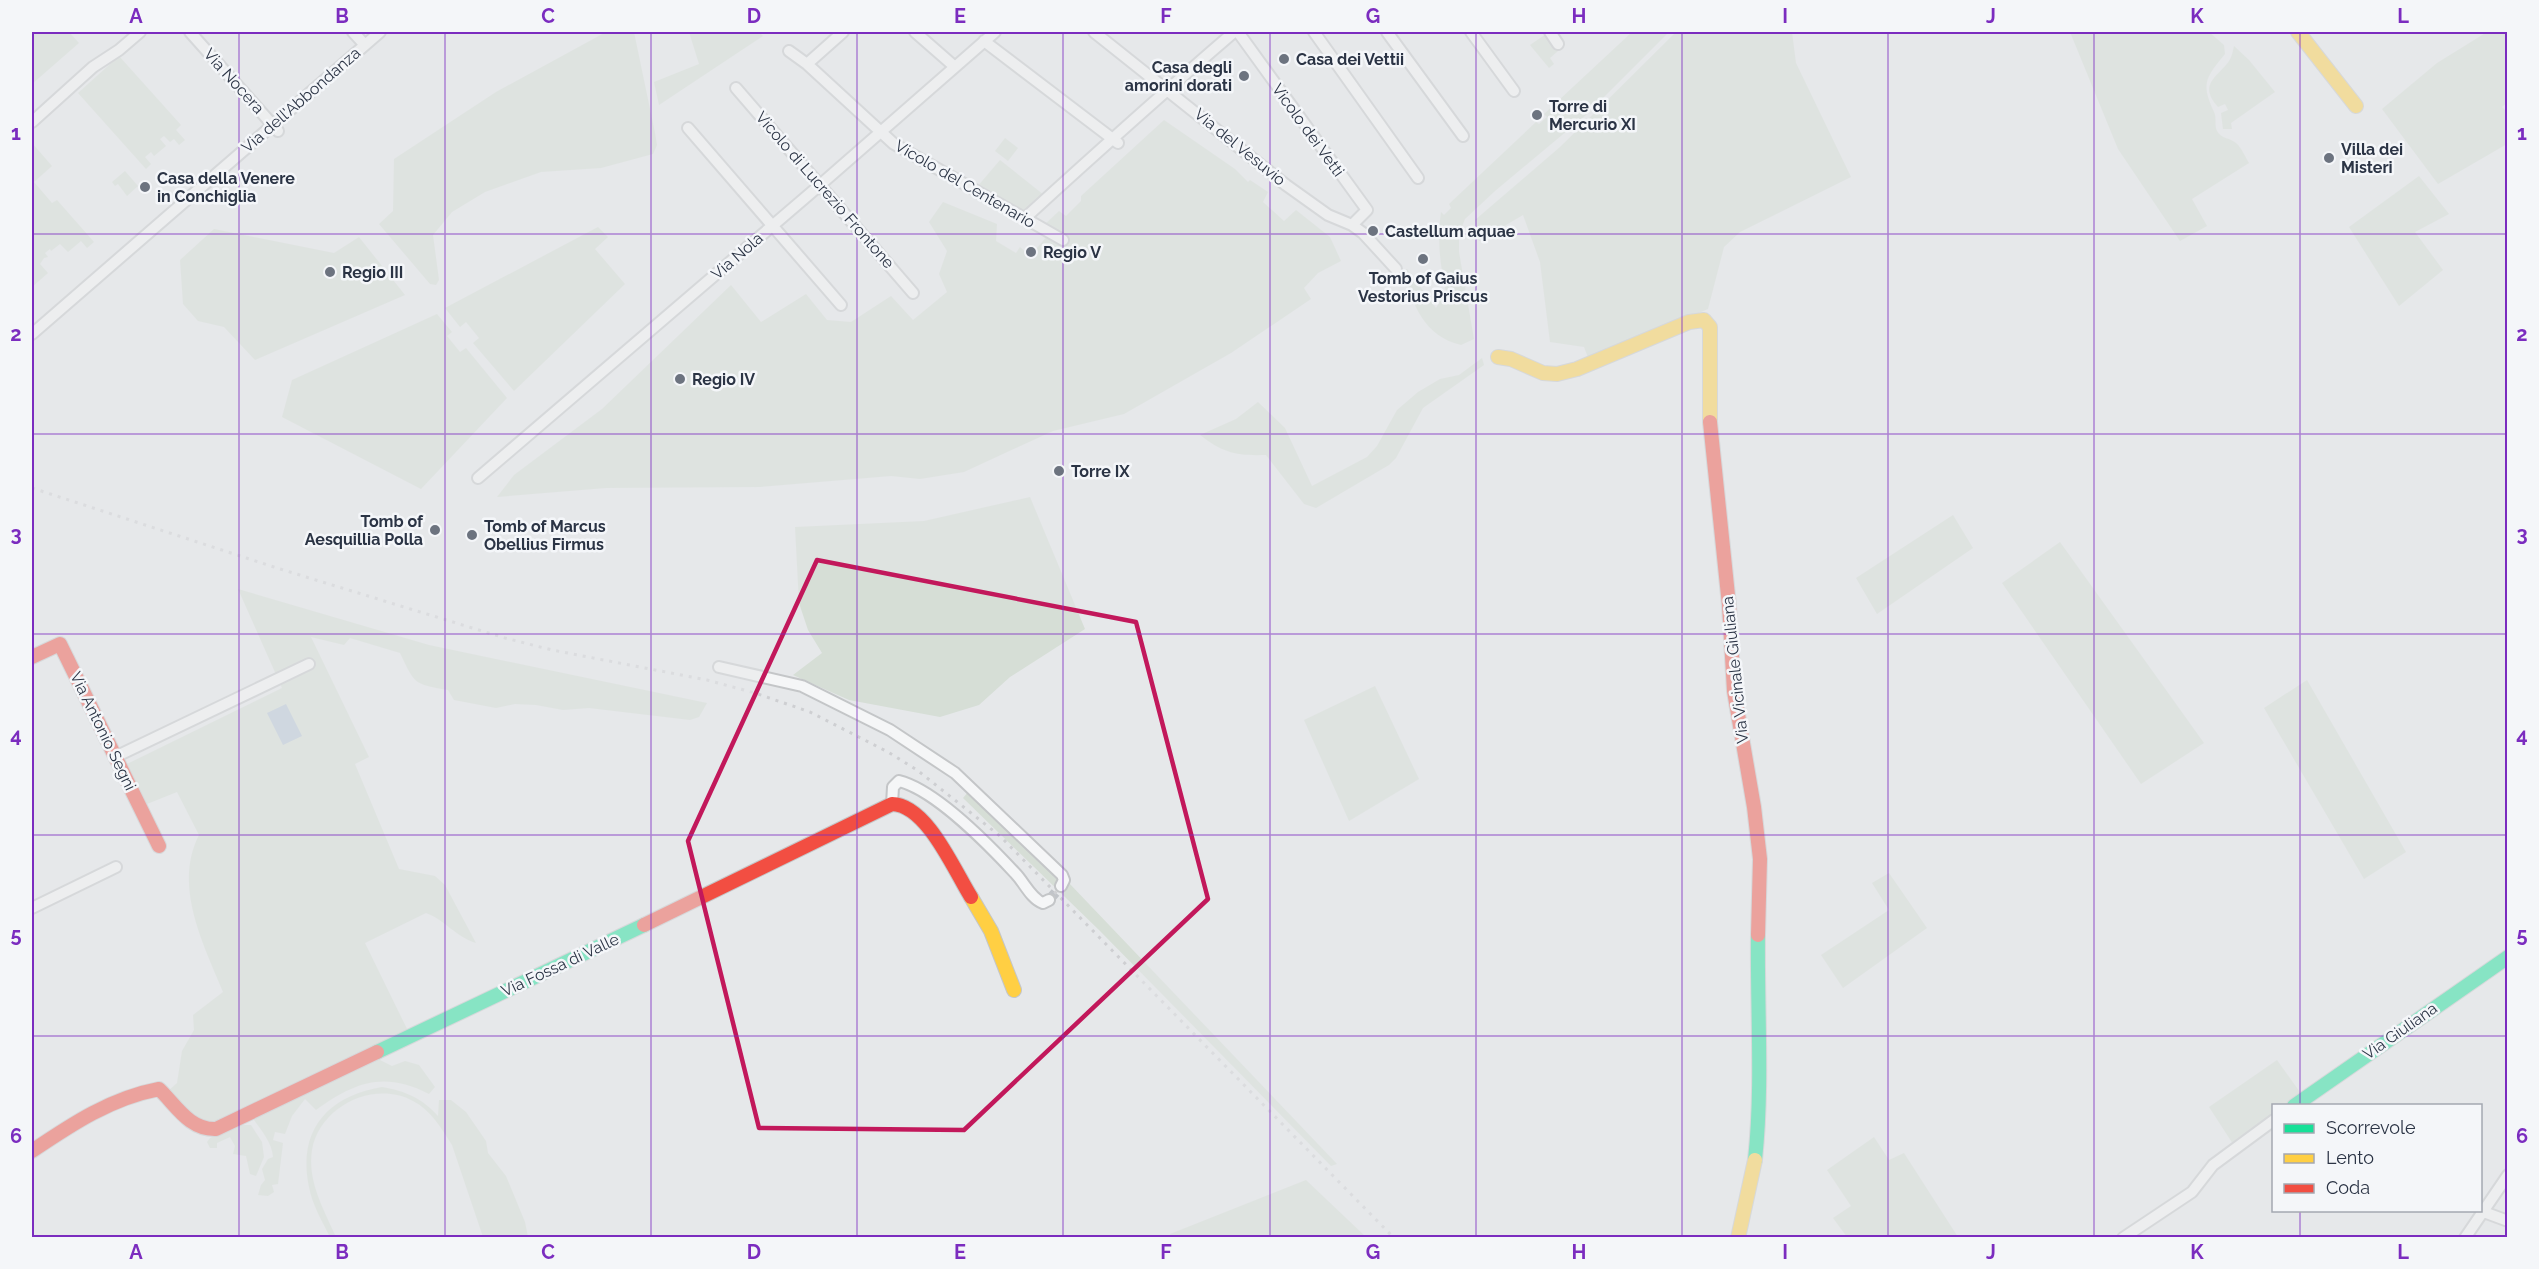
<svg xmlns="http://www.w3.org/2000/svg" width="2539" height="1269" viewBox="0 0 2539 1269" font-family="Raleway,sans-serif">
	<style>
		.green { fill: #d6ded6 }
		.water { fill: #b4c4d5 }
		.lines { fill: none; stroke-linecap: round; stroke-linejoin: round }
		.street-tunnel { stroke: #c1c4c9; stroke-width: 10; stroke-dasharray: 10 5; stroke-linecap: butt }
		.street-casing { stroke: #c4c6c8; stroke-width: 14 }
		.fast-casing { stroke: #c4c6c8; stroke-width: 16 }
		.slow-casing { stroke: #c4c6c8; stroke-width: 16 }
		.jam-casing { stroke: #c4c6c8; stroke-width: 16 }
		.street { stroke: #f5f6f7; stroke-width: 10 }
		.fast { stroke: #16e098; stroke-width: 14 }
		.slow { stroke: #ffcf43; stroke-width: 14 }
		.jam { stroke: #f24e42; stroke-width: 14 }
		.rail { stroke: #cecfd2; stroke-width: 3; stroke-dasharray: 3 6; stroke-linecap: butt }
		.marked { fill: none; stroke: #c2185b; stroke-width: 4.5; stroke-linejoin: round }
		.grid { fill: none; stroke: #7b2cbf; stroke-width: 1.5; stroke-opacity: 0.55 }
		.poi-dot { fill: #6c737f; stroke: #f4f6f9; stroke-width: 2 }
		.labels { text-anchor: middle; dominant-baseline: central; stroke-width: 5; stroke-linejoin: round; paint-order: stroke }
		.poi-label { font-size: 16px; font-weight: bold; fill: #2b3445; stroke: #f4f6f9; text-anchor: start }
		.street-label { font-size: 16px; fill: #2b3445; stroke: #f4f6f9 }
		.neatline { fill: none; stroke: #7b2cbf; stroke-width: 2 }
		.grid-label { font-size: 20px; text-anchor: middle; font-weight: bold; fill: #7b2cbf }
	</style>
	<rect width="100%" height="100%" fill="#e6e8ea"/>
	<!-- green -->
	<path class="green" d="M 32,32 L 69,32 L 79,43 L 32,84 Z
		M 606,32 L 634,32 L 655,133 L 657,145 L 653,154 L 601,168 L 541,172 L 485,192 L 452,212 L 433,235 L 439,280 L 436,285 L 430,284 L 379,224 L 393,211 L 394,159 L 496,92 Z
		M 689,32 L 759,32 L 763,36 L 659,105 L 654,82 L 699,64 Z
		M 1632,32 L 1669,32 L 1586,115 L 1495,191 L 1465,219 L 1459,234 L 1459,252 L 1474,339 L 1461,345 C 1424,336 1413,305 1403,272 L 1407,269 L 1436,308 L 1446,292 C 1440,264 1437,241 1441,212 L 1444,215 L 1451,208 L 1449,204 L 1536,122 L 1539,124 L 1547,117 L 1544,114 Z
		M 1676,32 L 1792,32 L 1796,63 L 1851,177 L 1740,232 L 1724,247 L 1708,309 L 1589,360 L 1584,347 L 1550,342 L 1540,262 L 1523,215 L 1479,241 L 1475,220 L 1560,147 Z
		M 2070,32 L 2209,32 L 2224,45 L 2225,54 C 2205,78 2201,84 2214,112 C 2217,118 2214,125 2217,131 C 2221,139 2231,138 2236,143 C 2242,148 2245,157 2249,163 L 2192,199 L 2207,226 L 2180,241 L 2118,149 Z
		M 2487,32 L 2507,32 L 2507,103 L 2502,107 L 2507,112 L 2507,144 L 2438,184 L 2382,109 L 2437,63 Z
		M 1546,34 L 1558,51 L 1550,58 L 1554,64 L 1549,68 L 1530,45 Z
		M 2234,46 L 2249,60 L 2275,92 L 2231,123 L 2232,129 L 2223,129 L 2221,113 L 2228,110 L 2225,104 L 2218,107 C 2197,84 2219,76 2229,61 C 2232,57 2233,50 2234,46 Z
		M 119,56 L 181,125 L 176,130 L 185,140 L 179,145 L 174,139 L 170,142 L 164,136 L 160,139 L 166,146 L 154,156 L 151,152 L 145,157 L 151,164 L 146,169 L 78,93 Z
		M 1164,120 L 1235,169 L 1248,182 L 1250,180 L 1268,192 L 1263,202 L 1284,221 L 1296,210 L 1330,237 L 1341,261 L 1318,273 L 1304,288 L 1311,299 L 1231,353 L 1124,414 L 1053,431 L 964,472 L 920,479 L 891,476 L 760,487 L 606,488 L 497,497 L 514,475 L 602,409 L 731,285 L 761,322 L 806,294 L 827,320 L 851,322 L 891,296 L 913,320 L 947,292 L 939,274 L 947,251 L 929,222 L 943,202 L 997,224 L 996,241 L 1016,253 L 1020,247 L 1030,256 L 1049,234 L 1042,227 L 1059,211 L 1066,216 L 1081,201 L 1081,196 Z
		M 1005,138 L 1018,148 L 1008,161 L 995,151 Z
		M 32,143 L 52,166 L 34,182 L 52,203 L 57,200 L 94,242 L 87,248 L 81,241 L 68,252 L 60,244 L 51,251 L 50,249 L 45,253 L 48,257 L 44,258 L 40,264 L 48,273 L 32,287 Z
		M 1000,160 L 1044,195 L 1025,211 L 977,187 Z
		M 125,171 L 138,186 L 127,196 L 118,184 L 115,186 L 112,182 Z
		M 2419,176 L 2449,214 L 2415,232 L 2443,270 L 2399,306 L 2349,227 Z
		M 598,227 L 608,237 L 595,249 L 625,284 L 514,391 L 473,343 L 479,338 L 466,322 L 460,327 L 445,308 Z
		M 214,229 L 334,253 L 359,237 L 405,295 L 255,360 L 224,327 L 198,321 L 183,304 L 180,260 Z
		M 437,314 L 452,332 L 447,336 L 460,352 L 466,348 L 507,398 L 421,489 L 282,417 L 292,380 Z
		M 1482,358 L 1484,365 L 1423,408 L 1396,458 L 1389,465 L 1316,508 L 1304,504 L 1266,455 C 1237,456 1223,453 1200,435 L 1236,419 L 1258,402 L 1285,428 L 1312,486 L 1367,457 L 1377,446 L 1397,410 L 1418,392 L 1440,379 L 1459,375 Z
		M 1030,497 L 1085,629 L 1010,677 L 979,705 L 940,717 L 849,700 L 793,675 L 822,653 L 808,630 L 799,603 L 795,527 L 924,521 Z
		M 1953,515 L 1973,548 L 1877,614 L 1856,578 Z
		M 2060,542 L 2204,743 L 2141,784 L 2002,583 Z
		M 238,589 L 429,645 L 707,703 L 699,717 L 690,720 L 589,708 L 563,710 L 536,705 L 515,704 L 496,708 L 454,700 L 448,690 C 413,684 415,684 400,653 L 350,638 L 344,645 L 311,637 L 369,757 L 355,764 L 399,869 L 435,876 L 445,885 L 476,943 C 456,937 445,920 426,913 L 365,943 L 409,1033 L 217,1126 L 197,1122 L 168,1091 L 177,1083 L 182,1051 L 194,1030 L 193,1015 L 223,992 C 203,943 173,886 199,835 L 177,792 L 147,804 L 127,764 L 282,688 Z
		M 2307,680 L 2406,852 L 2364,879 L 2264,708 Z
		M 1375,686 L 1419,779 L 1349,821 L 1304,720 Z
		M 968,792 L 1061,879 L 1064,888 L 1069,883 L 1337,1164 L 1331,1166 L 1100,931 L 963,798 Z
		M 1889,873 L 1927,928 L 1843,988 L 1821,955 L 1889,910 L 1872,883 Z
		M 378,1059 L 392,1066 L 405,1061 L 419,1065 L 435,1087 L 429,1094 C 384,1071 355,1082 316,1110 L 305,1099 L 292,1116 L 285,1134 L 275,1132 L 273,1140 L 283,1143 L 278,1184 L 272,1185 L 274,1192 L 268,1196 L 258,1195 L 261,1185 L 265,1180 L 262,1169 L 268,1159 L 273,1157 C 272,1143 262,1131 254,1120 L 257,1116 Z
		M 2277,1060 L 2302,1095 L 2286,1105 L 2274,1106 L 2273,1115 L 2233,1144 L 2209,1107 Z
		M 382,1087 C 405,1091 422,1098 438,1116 L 439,1100 L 451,1100 L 466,1112 L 486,1141 L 488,1153 L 506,1176 L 525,1222 L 528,1237 L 483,1237 L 452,1145 C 442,1129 431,1110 413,1101 C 374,1080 320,1106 312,1150 C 307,1181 324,1210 336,1237 L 330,1237 C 322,1221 312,1204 309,1187 C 297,1130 328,1096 382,1087 Z
		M 237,1125 L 251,1125 L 262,1142 L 264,1157 L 256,1176 L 250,1174 L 246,1156 L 233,1154 L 235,1146 L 230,1137 L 217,1143 L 217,1148 L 210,1148 L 207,1142 L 210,1138 Z
		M 1874,1137 L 1889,1160 L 1904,1153 L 1958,1237 L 1847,1237 L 1833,1218 L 1851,1206 L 1827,1170 Z
		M 1306,1180 L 1366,1237 L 1171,1237 L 1170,1234 Z"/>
	<!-- water -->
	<path class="water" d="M 286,704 L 302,736 L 283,745 L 267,713 Z"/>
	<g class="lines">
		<!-- street-tunnel -->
		<path class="street-tunnel" d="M 1049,900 L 1061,886"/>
		<defs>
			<path id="street" d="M 190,32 L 278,131
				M 353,32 L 365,45
				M 915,32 L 955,67
				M 1094,32 L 1286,185 L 1328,215 L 1352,225 L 1363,233 L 1396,269
				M 1238,32 L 1367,210 L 1352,225
				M 1314,32 L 1418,178
				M 1387,32 L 1463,136
				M 1471,32 L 1514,91
				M 1550,32 L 1558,44
				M 984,41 L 1118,143
				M 789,51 L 807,64 L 894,144 L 1063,240
				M 807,64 L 843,32
				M 736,88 L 913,293
				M 32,122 L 93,67 L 119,50 L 140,32
				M 688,128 L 841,305
				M 1025,218 C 1094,155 1163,93 1234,32
				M 32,334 L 380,32
				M 478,478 L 820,185 L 995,32
				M 719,667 L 802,686 L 890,730 L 955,773 L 1062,875 L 1064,880 L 1061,886
				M 115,757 L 309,664
				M 892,804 L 893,787 L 899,781 C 935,790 989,845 1015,873 C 1024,882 1031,899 1043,903 L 1049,900
				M 32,908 L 116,867
				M 2481,1211 L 2508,1221
				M 2123,1238 L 2192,1192 L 2213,1165 L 2274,1120
				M 2465,1238 L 2508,1175"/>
			<path id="fast" d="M 377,1052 L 644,925
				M 2294,1106 L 2508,957
				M 1755,1160 C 1763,1085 1757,1010 1758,935"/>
			<path id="slow" d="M 2298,32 L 2356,106
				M 1498,357 L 1511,359 L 1543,373 L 1557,374 L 1577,369 L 1689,322 L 1704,320 L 1710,327 L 1710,422
				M 971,897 L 991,931 L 1014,990
				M 1738,1238 L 1755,1160"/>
			<path id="jam" d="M 1710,422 L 1729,605 L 1734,691 L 1754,807 L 1760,859 L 1758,935
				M 32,657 L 60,644 L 159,846
				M 644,925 L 892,804 C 927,805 954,870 971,897
				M 32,1151 C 72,1124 111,1098 159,1089 C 176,1105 189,1130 216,1129 L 377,1052"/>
		</defs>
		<!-- street casing -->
		<use href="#street" class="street-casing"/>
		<!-- fast casing -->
		<use href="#fast" class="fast-casing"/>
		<!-- slow casing -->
		<use href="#slow" class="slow-casing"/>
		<!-- jam casing -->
		<use href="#jam" class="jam-casing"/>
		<!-- street -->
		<use href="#street" class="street"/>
		<!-- fast -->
		<use href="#fast" class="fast"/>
		<!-- slow -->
		<use href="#slow" class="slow"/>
		<!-- jam -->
		<use href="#jam" class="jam"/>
		<!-- rail -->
		<path class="rail" d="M 32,488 L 280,569 L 505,638 L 552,650 L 707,680 L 755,693 L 810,712 L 888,752 L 917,770 L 1000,836 L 1394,1238"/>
	</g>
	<!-- marked area -->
	<path d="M0 0H2539V1269H0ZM 817,560 L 1136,622 L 1208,899 L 964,1130 L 759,1128 L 688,841 Z" fill="#e6e8ea" fill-opacity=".55" fill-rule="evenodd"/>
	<path class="marked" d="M 817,560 L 1136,622 L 1208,899 L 964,1130 L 759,1128 L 688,841 Z"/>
	<!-- grid -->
	<path class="grid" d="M 239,32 L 239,1238M 445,32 L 445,1238M 651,32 L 651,1238M 857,32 L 857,1238M 1063,32 L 1063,1238M 1270,32 L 1270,1238M 1476,32 L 1476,1238M 1682,32 L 1682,1238M 1888,32 L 1888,1238M 2094,32 L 2094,1238M 2300,32 L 2300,1106M 32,234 L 2508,234M 32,434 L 2508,434M 32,634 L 2508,634M 32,835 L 2508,835M 32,1036 L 2508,1036M 2300,1210 L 2300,1238"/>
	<!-- markers -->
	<g class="poi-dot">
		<circle cx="1284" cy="59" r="6"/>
		<circle cx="1244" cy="76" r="6"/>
		<circle cx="1537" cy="115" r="6"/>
		<circle cx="2329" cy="158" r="6"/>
		<circle cx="145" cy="187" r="6"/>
		<circle cx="1373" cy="231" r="6"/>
		<circle cx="1031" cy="252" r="6"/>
		<circle cx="1423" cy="259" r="6"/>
		<circle cx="330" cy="272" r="6"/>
		<circle cx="680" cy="379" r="6"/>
		<circle cx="1059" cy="471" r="6"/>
		<circle cx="435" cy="530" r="6"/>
		<circle cx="472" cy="535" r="6"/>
	</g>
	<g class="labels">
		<!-- poi labels -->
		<g class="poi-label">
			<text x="1296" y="59">Casa dei Vettii</text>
			<text x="1232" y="67" text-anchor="end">Casa degli<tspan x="1232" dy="18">amorini dorati</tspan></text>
			<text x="1549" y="106">Torre di<tspan x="1549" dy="18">Mercurio XI</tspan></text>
			<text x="2341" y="149">Villa dei<tspan x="2341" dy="18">Misteri</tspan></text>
			<text x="157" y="178">Casa della Venere<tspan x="157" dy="18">in Conchiglia</tspan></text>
			<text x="1385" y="231">Castellum aquae</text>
			<text x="1043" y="252">Regio V</text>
			<text x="342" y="272">Regio III</text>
			<text x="1423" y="278" text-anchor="middle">Tomb of Gaius<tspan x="1423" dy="18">Vestorius Priscus</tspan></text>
			<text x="692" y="379">Regio IV</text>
			<text x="1071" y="471">Torre IX</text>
			<text x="423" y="521" text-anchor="end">Tomb of<tspan x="423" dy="18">Aesquillia Polla</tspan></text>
			<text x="484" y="526">Tomb of Marcus<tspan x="484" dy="18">Obellius Firmus</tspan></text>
		</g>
		<!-- street labels -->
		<g class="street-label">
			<text transform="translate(234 81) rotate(48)">Via Nocera</text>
			<text transform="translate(301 100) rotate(-41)">Via dell'Abbondanza</text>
			<text transform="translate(1308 130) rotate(54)">Vicolo dei Vetti</text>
			<text transform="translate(1240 147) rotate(39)">Via del Vesuvio</text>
			<text transform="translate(965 184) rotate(30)">Vicolo del Centenario</text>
			<text transform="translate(825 190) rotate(49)">Vicolo di Lucrezio Frontone</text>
			<text transform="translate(737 256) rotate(-41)">Via Nola</text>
			<text transform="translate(1735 670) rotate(-96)">Via Vicinale Giuliana</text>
			<text transform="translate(103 731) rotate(64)">Via Antonio Segni</text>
			<text transform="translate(560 965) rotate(-25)">Via Fossa di Valle</text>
			<text transform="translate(2400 1031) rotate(-35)">Via Giuliana</text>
		</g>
	</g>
	<!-- border -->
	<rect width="2539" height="1269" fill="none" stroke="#f4f6f9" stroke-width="66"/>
	<!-- legend -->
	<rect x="2272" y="1104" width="210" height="108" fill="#f4f6f9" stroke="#a4a8b1" stroke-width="1.5"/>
	<rect x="2284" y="1124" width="30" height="9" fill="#16e098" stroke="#a4a8b1" stroke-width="1.5"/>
	<text x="2326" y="1134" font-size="18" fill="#2b3445">Scorrevole</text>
	<rect x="2284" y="1154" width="30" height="9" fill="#ffcf43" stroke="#a4a8b1" stroke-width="1.5"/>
	<text x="2326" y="1164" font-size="18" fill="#2b3445">Lento</text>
	<rect x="2284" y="1184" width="30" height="9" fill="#f24e42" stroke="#a4a8b1" stroke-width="1.5"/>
	<text x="2326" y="1194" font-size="18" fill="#2b3445">Coda</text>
	<rect x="33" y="33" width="2473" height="1203" class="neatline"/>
	<g class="grid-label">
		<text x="136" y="23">A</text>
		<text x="342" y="23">B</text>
		<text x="548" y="23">C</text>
		<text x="754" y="23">D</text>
		<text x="960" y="23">E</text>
		<text x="1166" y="23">F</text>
		<text x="1373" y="23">G</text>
		<text x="1579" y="23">H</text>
		<text x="1785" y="23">I</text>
		<text x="1991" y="23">J</text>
		<text x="2197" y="23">K</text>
		<text x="2403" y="23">L</text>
		<text x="16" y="140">1</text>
		<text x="2522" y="140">1</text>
		<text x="16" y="341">2</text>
		<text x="2522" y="341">2</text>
		<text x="16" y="541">3</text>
		<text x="2522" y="541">3</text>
		<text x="16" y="742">4</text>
		<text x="2522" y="742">4</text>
		<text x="16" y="942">5</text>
		<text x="2522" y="942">5</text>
		<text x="16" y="1143">6</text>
		<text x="2522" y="1143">6</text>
		<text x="136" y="1259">A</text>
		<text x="342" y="1259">B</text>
		<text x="548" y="1259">C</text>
		<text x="754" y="1259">D</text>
		<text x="960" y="1259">E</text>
		<text x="1166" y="1259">F</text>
		<text x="1373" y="1259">G</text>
		<text x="1579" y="1259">H</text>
		<text x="1785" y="1259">I</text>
		<text x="1991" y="1259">J</text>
		<text x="2197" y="1259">K</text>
		<text x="2403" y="1259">L</text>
	</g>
</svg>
